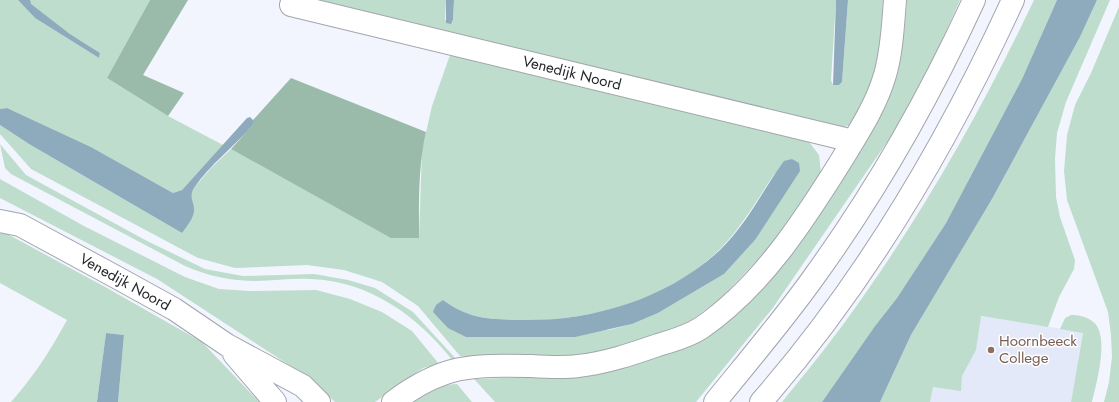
<svg xmlns="http://www.w3.org/2000/svg" width="1119" height="402" viewBox="0 0 1119 402" font-family="Jost,sans-serif">
	<style>
		.built { fill: #e4e9f9 }
		.green { fill: #beddcd; fill-rule: evenodd }
		.forest { fill: #9abaaa }
		.water { fill: #8dabbc }
		.lines { fill: none; stroke-linecap: round; stroke-linejoin: round }
		.street-casing { stroke: #a2a5ae; stroke-width: 24 }
		.primary-casing { stroke: #a2a5ae; stroke-width: 24 }
		.street { stroke: #fff; stroke-width: 22 }
		.primary { stroke: #fff; stroke-width: 22 }
		.education-dot { fill: #8d6e63; stroke: #fff; stroke-width: 1.5 }
		.labels { text-anchor: middle; dominant-baseline: central; stroke-width: 3; stroke-linejoin: round; paint-order: stroke }
		.street-label { font-size: 15px; fill: #27282c; stroke: #fff }
		.education-label { font-size: 15px; fill: #785e54; stroke: #fff; text-anchor: start }
	</style>
	<rect width="100%" height="100%" fill="#f2f5fe"/>
	<!-- built -->
	<path class="built" d="M 927,308 L 1083,332 L 1071,402 L 880,402 Z"/>
	<!-- green -->
	<path class="green" d="M 0,0 L 18,0 L 35,18 L 99,58 L 100,53 L 70,34 L 30,4 L 30,0 L 150,0 L 107,78 L 168,116 L 223,145 L 182,190 L 173,193 L 91,147 L 7,108 L 0,109 Z
		M 313,0 L 446,0 L 445,20 L 453,19 L 454,0 L 836,0 L 831,80 L 833,85 L 839,85 L 842,82 L 848,0 L 883,0 C 881,31 879,106 850,125 C 846,127 839,128 835,129 Z
		M 907,0 L 960,0 L 928,71 L 896,129 L 772,309 L 696,402 L 495,402 L 474,379 L 582,375 L 620,369 L 679,350 L 720,327 L 756,293 L 815,221 L 854,161 L 889,97 L 904,34 Z
		M 1034,0 L 1057,0 L 1022,79 L 946,223 L 897,298 L 875,326 L 822,402 L 782,402 C 802,377 823,352 842,326 C 917,224 980,114 1034,0 Z
		M 1097,0 L 1110,0 L 1066,102 L 1057,133 L 1055,159 L 1056,197 L 1060,217 L 1075,260 L 1074,269 L 1059,297 L 1048,327 L 981,316 L 976,350 L 962,376 L 961,391 L 933,387 L 930,402 L 880,402 L 911,335 L 992,199 L 1080,37 Z
		M 1119,7 L 1119,402 L 1104,402 L 1109,382 L 1112,357 L 1111,335 L 1108,312 L 1067,200 L 1064,171 L 1067,135 L 1075,105 L 1091,73 Z
		M 451,52 L 806,138 L 819,155 L 821,173 L 810,194 L 771,246 L 721,298 L 690,321 L 649,340 L 603,353 L 548,358 L 473,358 L 460,356 L 418,306 L 382,282 L 344,270 L 307,265 L 235,268 L 198,258 L 31,169 L 0,134 L 0,125 L 29,144 L 182,233 L 193,207 L 191,195 L 194,188 L 211,168 L 231,149 L 391,237 L 419,238 L 422,150 L 432,106 ZM 775,173 L 755,240 L 724,274 L 658,313 L 632,324 L 609,330 L 466,337 L 443,300 C 469,319 487,319 518,320 C 589,322 668,301 720,249 C 742,227 758,198 775,173 Z
		M 0,144 L 26,175 L 147,241 L 205,269 L 243,276 L 314,274 L 348,280 L 375,288 L 413,312 L 458,361 L 453,361 C 418,316 369,281 311,279 C 292,278 274,281 256,281 C 231,281 208,276 185,266 L 11,174 L 5,168 Z
		M 0,179 L 84,226 L 185,277 L 219,289 L 250,291 L 316,290 L 350,299 L 382,312 L 412,331 L 439,364 L 423,368 L 375,402 L 335,402 L 306,376 L 157,279 L 0,198 Z
		M 0,230 L 107,288 L 202,342 L 259,402 L 118,402 L 124,335 L 106,333 L 97,402 L 11,402 C 34,376 50,351 67,320 L 0,283 Z
		M 1071,315 C 1078,315 1085,316 1092,321 C 1111,333 1096,384 1092,402 L 1071,402 L 1083,333 L 1060,329 L 1065,318 Z
		M 457,384 L 472,402 L 410,402 L 442,385 Z"/>
	<!-- forest -->
	<path class="forest" d="M 150,0 L 188,0 L 143,75 L 184,93 L 168,116 L 107,78 Z
		M 291,78 L 426,132 C 418,167 419,203 419,238 L 391,238 L 231,149 L 253,125 L 253,120 Z"/>
	<!-- water -->
	<path class="water" d="M 18,0 L 30,0 L 31,4 L 70,34 L 100,53 L 99,58 L 35,18 Z
		M 446,0 L 454,0 L 453,19 L 451,24 L 446,23 Z
		M 836,0 L 848,0 L 842,82 L 839,85 L 833,85 Z
		M 1057,0 L 1097,0 L 1080,37 L 992,199 L 911,335 L 880,402 L 822,402 L 875,326 L 897,298 L 946,223 L 1022,79 Z
		M 7,108 L 91,147 L 173,193 L 182,190 L 247,118 L 250,117 L 253,120 L 253,125 C 235,146 210,164 194,188 C 189,197 193,200 194,208 C 195,217 187,226 182,233 L 29,144 L 0,125 L 0,109 Z
		M 792,159 L 799,163 L 800,171 L 755,240 L 724,274 L 658,313 L 632,324 L 575,337 L 466,337 L 448,328 L 433,312 L 436,305 L 443,300 C 469,319 488,319 518,320 C 590,322 666,300 720,250 C 746,225 763,190 784,161 Z
		M 106,333 L 124,335 L 118,402 L 97,402 Z"/>
	<g class="lines">
		<defs>
			<path id="street" d="M 291,5 L 853,141
				M 0,221 L 20,225 L 116,277 L 174,309 L 227,345 L 303,386 L 319,402
				M 234,354 L 275,402
				M 393,402 C 444,364 471,365 531,366 C 547,367 563,368 578,366 C 606,363 632,354 658,345 C 672,341 689,336 701,328 C 761,287 803,222 841,161 C 858,133 876,106 885,75 C 892,51 893,24 895,0"/>
			<path id="primary" d="M 715,402 C 749,360 785,318 816,274 C 878,188 930,96 974,0
				M 761,402 C 866,282 947,144 1013,0"/>
		</defs>
		<!-- street casing -->
		<use href="#street" class="street-casing"/>
		<!-- primary casing -->
		<use href="#primary" class="primary-casing"/>
		<!-- street -->
		<use href="#street" class="street"/>
		<!-- primary -->
		<use href="#primary" class="primary"/>
	</g>
	<!-- markers -->
	<circle class="education-dot" cx="991" cy="350" r="4"/>
	<g class="labels">
		<!-- street labels -->
		<g class="street-label">
			<text transform="translate(572 73) rotate(14)">Venedijk Noord</text>
			<text transform="translate(125 282) rotate(29)">Venedijk Noord</text>
		</g>
		<!-- education labels -->
		<g class="education-label">
			<text x="999" y="341">Hoornbeeck<tspan x="999" dy="17">College</tspan></text>
		</g>
	</g>
</svg>
